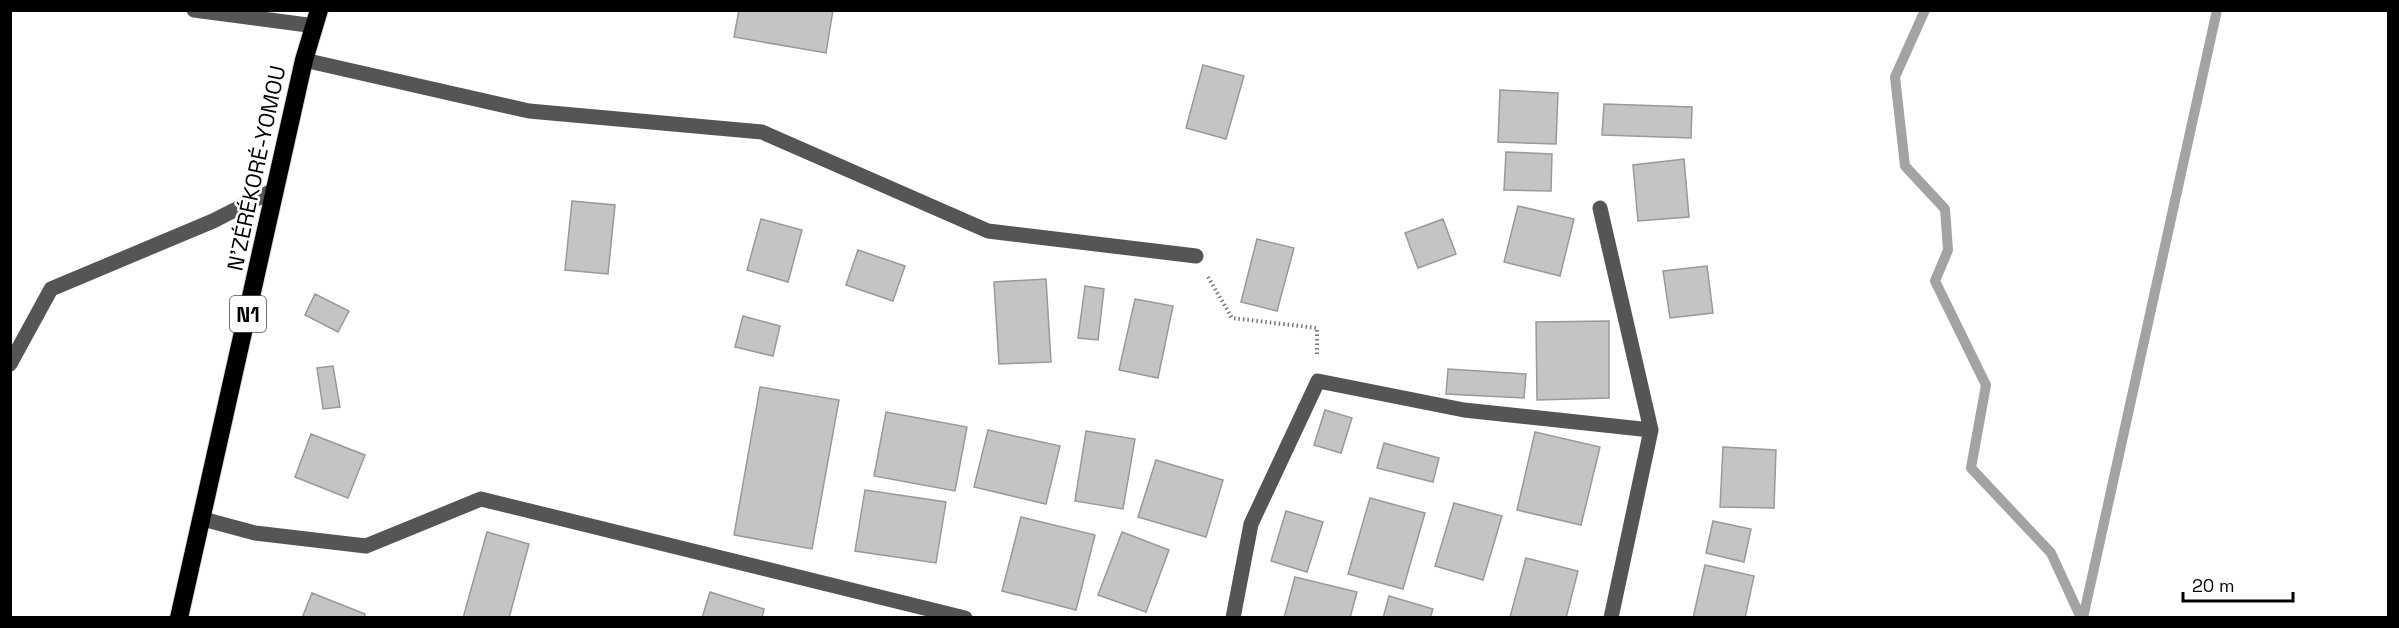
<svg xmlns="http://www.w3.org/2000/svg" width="2399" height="628" viewBox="0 0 2399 628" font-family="'Space Grotesk',sans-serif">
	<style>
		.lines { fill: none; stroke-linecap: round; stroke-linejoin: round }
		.stream { stroke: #a3a3a3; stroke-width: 10 }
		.building { fill: #c4c4c4; stroke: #999; stroke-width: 1.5 }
		.highway-casing { stroke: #dbdbdb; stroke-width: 20 }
		.path { stroke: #777; stroke-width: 4; stroke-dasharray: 1.5 3; stroke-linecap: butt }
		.minor { stroke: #555; stroke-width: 15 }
		.highway { stroke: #000; stroke-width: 18 }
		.labels { text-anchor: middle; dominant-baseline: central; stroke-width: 5; stroke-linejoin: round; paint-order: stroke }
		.shield { fill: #fff; stroke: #4c4c4c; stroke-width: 1.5 }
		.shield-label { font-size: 21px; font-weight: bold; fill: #000 }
		.street-label { font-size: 22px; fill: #000; stroke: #fff }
	</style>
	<rect width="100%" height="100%" fill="#fff"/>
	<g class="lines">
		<!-- stream -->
		<path class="stream" d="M 1925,10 L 1895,77 L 1905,166 L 1945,209 L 1948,250 L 1935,281 L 1986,385 L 1971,468 L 2051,553 L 2081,618
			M 2083,618 L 2217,10"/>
	</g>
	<!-- building -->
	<path class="building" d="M 739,10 L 833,10 L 826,53 L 734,37 Z
		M 1203,65 L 1244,76 L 1226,139 L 1186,128 Z
		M 1500,90 L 1558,93 L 1556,144 L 1498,142 Z
		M 1604,104 L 1692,107 L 1691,138 L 1602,135 Z
		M 1506,152 L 1552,154 L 1551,191 L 1504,190 Z
		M 1684,159 L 1689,217 L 1638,221 L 1633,165 Z
		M 572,201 L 615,205 L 608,274 L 565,270 Z
		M 1518,206 L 1574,219 L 1560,276 L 1504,262 Z
		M 761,219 L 802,230 L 788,282 L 747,270 Z
		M 1443,219 L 1456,254 L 1418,268 L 1405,233 Z
		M 1257,239 L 1294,248 L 1277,311 L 1241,302 Z
		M 858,250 L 905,266 L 893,301 L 846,285 Z
		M 1707,266 L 1713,313 L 1670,318 L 1663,271 Z
		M 1046,279 L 1051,362 L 999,364 L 994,282 Z
		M 1085,286 L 1104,289 L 1098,340 L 1078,338 Z
		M 315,294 L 349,311 L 338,332 L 305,315 Z
		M 1135,299 L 1173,306 L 1158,378 L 1119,370 Z
		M 743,316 L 780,326 L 773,356 L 735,347 Z
		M 1609,321 L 1609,398 L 1537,400 L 1536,322 Z
		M 333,366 L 340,407 L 323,409 L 317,368 Z
		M 1448,369 L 1526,374 L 1524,398 L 1446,394 Z
		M 760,387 L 839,400 L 812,549 L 734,535 Z
		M 1325,410 L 1352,418 L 1341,453 L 1314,445 Z
		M 886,412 L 967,427 L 955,491 L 874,476 Z
		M 988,430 L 1060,446 L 1046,504 L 974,487 Z
		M 1086,431 L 1135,439 L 1123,509 L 1075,501 Z
		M 1535,432 L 1600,447 L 1581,525 L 1517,510 Z
		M 311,434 L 365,455 L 348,498 L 295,477 Z
		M 1384,443 L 1439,458 L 1433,482 L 1377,468 Z
		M 1723,447 L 1776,450 L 1774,508 L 1720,507 Z
		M 1156,460 L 1223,480 L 1206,537 L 1138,517 Z
		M 865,490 L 946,502 L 936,563 L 855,551 Z
		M 1370,498 L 1425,513 L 1403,589 L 1348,574 Z
		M 1454,503 L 1502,516 L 1483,580 L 1435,566 Z
		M 1286,511 L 1323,522 L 1307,572 L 1271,561 Z
		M 1021,517 L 1095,535 L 1076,610 L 1002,591 Z
		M 1713,521 L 1751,529 L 1744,562 L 1706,553 Z
		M 487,532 L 529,544 L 509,618 L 463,618 Z
		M 1122,532 L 1169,550 L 1146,612 L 1098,595 Z
		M 1526,558 L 1578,571 L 1566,618 L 1510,617 Z
		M 1705,565 L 1754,576 L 1745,618 L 1693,618 Z
		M 1295,577 L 1357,592 L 1350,618 L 1284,618 Z
		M 710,592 L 764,609 L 762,618 L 702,618 Z
		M 312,593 L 365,614 L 364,618 L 302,618 Z
		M 1389,596 L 1433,609 L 1430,618 L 1383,618 Z"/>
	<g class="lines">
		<defs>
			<path id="highway" d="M 179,618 L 304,60 L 319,10"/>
		</defs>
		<!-- highway casing -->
		<use href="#highway" class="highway-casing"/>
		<!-- path -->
		<path class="path" d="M 1208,277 L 1232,318 L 1317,328 L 1317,357"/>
		<!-- minor -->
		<path class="minor" d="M 194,10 L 315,26
			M 304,60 L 529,111 L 762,132 L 988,231 L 1196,256
			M 1600,208 L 1651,430 L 1611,618
			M 10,364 L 51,289 L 213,221 L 276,189
			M 203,519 L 255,533 L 366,546 L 481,499 L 965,618
			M 1233,618 L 1251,524 L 1318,381 L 1464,410 L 1651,430"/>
		<!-- highway -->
		<use href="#highway" class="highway"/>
	</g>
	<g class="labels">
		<!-- shield labels -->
		<rect class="shield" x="230" y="296" width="36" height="36" rx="4.5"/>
		<g class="shield-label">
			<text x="248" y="314">N1</text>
		</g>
		<!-- street labels -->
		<g class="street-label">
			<text transform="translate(256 168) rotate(-78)">N'ZÉRÉKORÉ-YOMOU</text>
		</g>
	</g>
	<!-- border -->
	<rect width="2399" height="628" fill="none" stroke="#000000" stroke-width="24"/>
	<!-- scale -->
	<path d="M2183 592v9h110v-9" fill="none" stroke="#000000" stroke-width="3"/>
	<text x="2192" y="592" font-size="18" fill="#000000" stroke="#ffffff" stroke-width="4.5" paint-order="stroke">20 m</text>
</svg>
